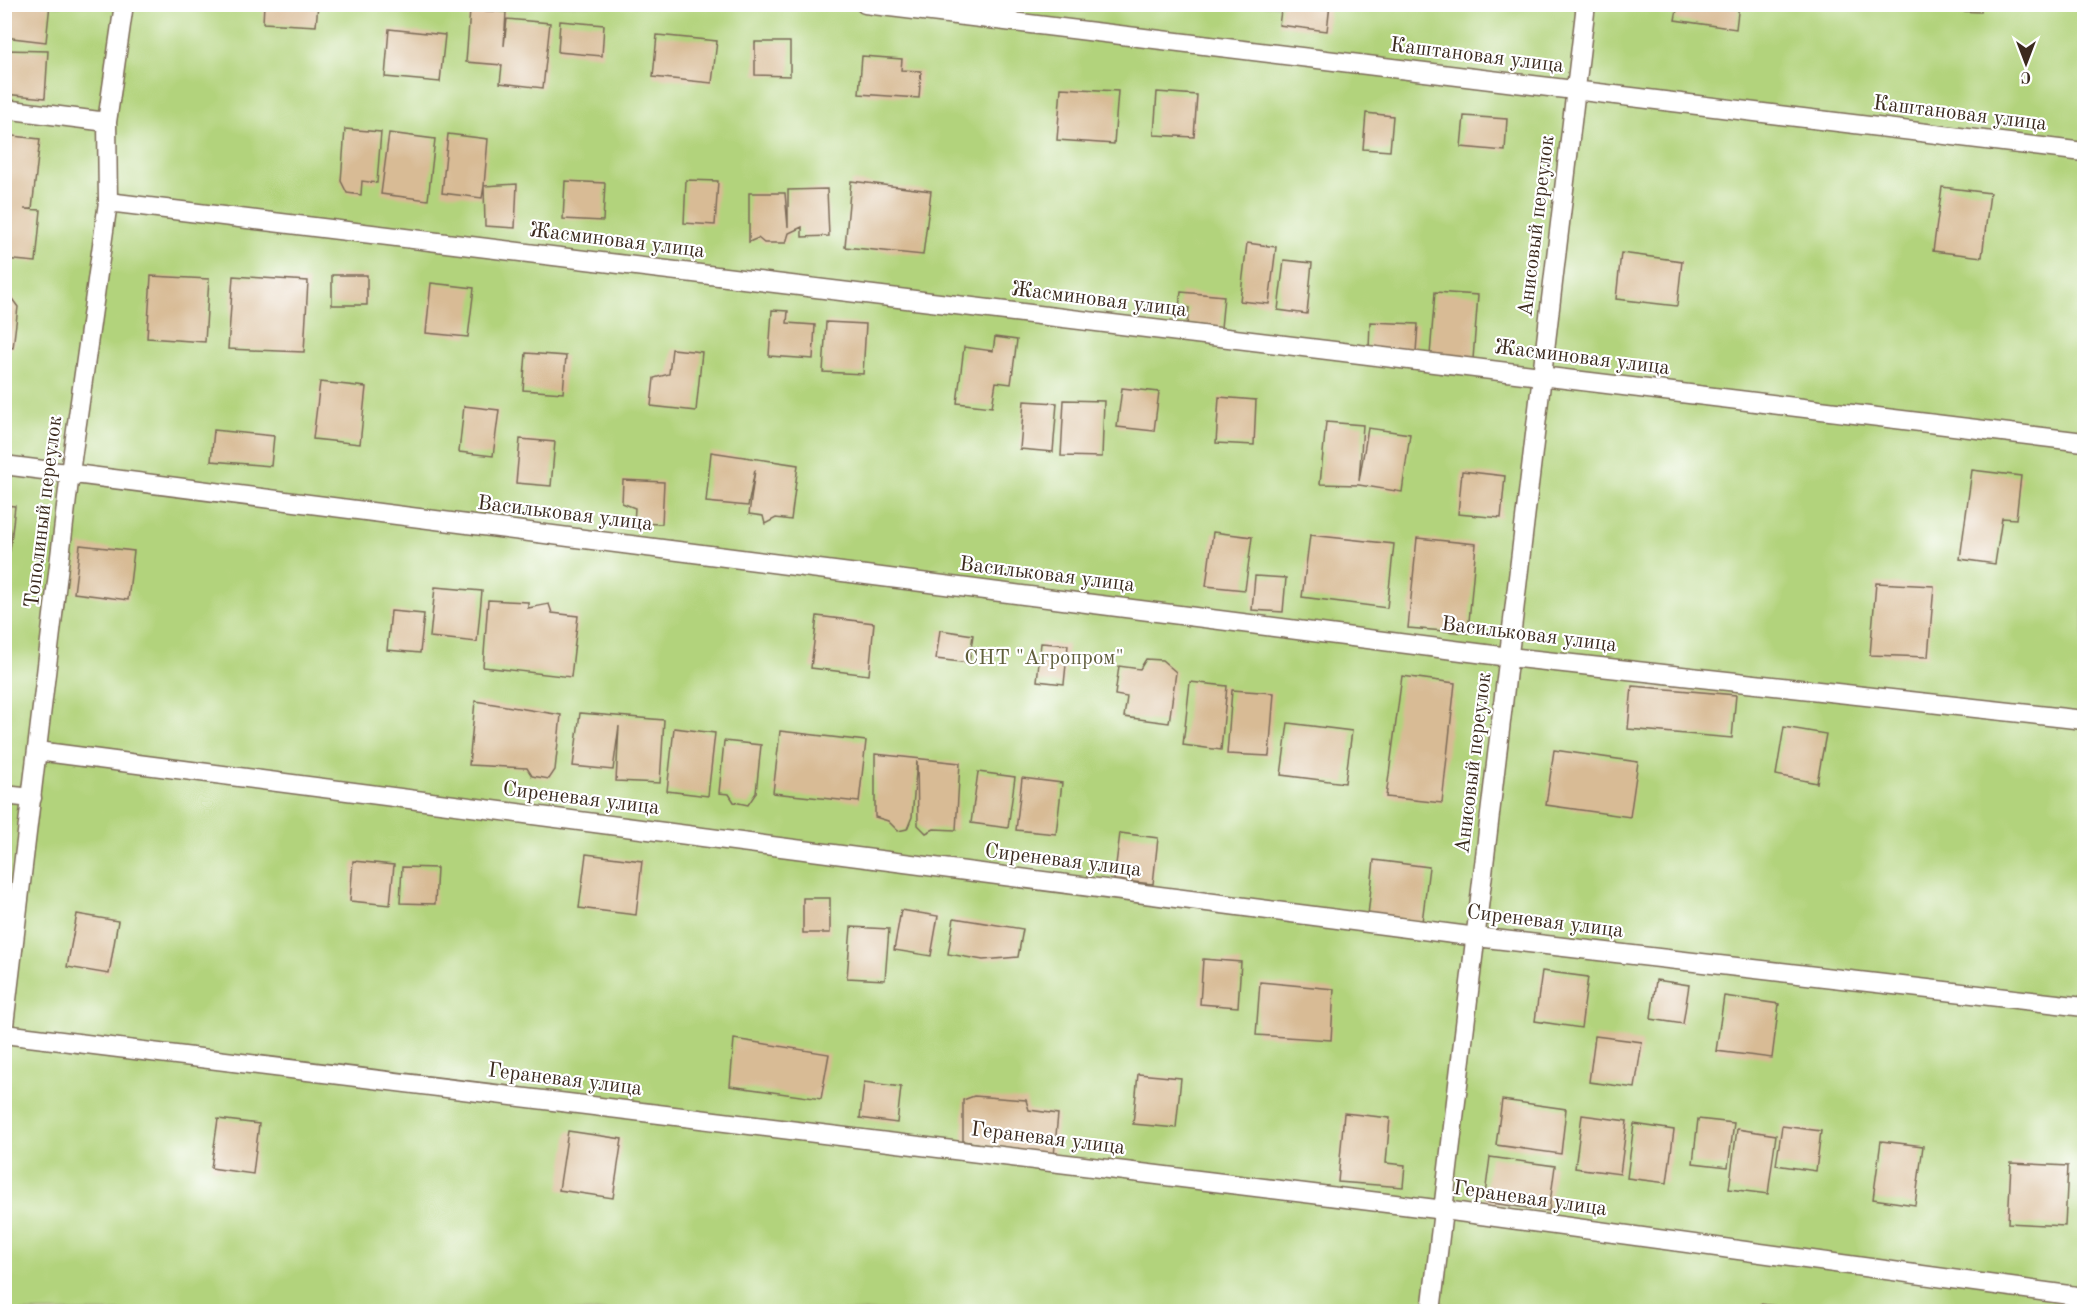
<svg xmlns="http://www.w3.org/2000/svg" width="2089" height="1316" viewBox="0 0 2089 1316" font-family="'Old Standard TT',serif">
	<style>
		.green { fill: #b2d37b; stroke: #767e4c; stroke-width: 1.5 }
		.building { fill: #d8bb95 }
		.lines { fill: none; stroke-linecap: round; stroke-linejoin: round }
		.service-casing { stroke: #7b6a57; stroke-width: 21 }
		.service { stroke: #fff; stroke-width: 18 }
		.labels { text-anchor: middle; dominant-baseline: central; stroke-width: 4.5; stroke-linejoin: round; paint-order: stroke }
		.street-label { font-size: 21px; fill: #3b2a1e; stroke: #fff }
		.park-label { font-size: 21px; fill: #5f5d3a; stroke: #fff }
	</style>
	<rect width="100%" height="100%" fill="#fff"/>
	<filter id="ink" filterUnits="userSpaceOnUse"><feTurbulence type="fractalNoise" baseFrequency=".0167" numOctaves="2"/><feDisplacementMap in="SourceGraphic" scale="12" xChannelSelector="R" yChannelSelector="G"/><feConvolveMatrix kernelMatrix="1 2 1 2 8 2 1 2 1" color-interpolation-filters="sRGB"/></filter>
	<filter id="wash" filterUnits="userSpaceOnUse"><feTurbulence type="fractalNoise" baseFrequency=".008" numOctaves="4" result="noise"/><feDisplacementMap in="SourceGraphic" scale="24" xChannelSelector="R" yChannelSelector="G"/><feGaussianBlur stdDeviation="1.35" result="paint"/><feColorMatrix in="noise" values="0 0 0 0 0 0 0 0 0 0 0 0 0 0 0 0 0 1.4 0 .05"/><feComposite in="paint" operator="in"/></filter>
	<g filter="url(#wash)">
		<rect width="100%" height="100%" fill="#f1e0c2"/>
		<!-- green -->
		<path class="green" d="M 5,5 L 2084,5 L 2084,1311 L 5,1312 Z"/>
		<g id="blocks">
			<!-- building -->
			<path class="building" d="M 4,4 L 50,4 L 46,42 L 4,37 Z
				M 264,4 L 318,4 L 316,26 L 263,23 Z
				M 1282,4 L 1330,4 L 1327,31 L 1279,25 Z
				M 1678,4 L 1739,4 L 1736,29 L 1675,20 Z
				M 1931,4 L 1981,4 L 1981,12 L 1931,10 Z
				M 470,10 L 506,12 L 504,46 L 507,19 L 550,23 L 543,88 L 500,83 L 502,65 L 466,62 Z
				M 560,21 L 604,25 L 602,56 L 558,52 Z
				M 389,29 L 445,35 L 440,82 L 385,77 Z
				M 657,35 L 717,41 L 712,83 L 653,77 Z
				M 755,42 L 790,42 L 790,76 L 755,75 Z
				M 4,50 L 48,51 L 45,98 L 4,94 Z
				M 862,56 L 902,59 L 901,70 L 921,71 L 919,98 L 859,94 Z
				M 1061,88 L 1118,91 L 1114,144 L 1057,140 Z
				M 1157,92 L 1197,95 L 1194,137 L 1154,135 Z
				M 1366,113 L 1393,116 L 1390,151 L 1363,149 Z
				M 1464,116 L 1507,119 L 1505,151 L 1461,147 Z
				M 345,129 L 381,132 L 377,183 L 362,181 L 361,195 L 347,193 L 341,181 Z
				M 389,133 L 435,139 L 428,200 L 381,194 Z
				M 448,134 L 488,139 L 484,186 L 517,184 L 515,228 L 485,226 L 484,186 L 482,198 L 442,193 Z
				M 4,135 L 40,139 L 32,209 L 24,209 L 41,210 L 36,262 L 4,259 Z
				M 686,180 L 718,181 L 715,225 L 684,223 Z
				M 565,181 L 605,183 L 603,221 L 563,219 Z
				M 851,181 L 931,191 L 923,255 L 845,247 Z
				M 1942,187 L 1990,193 L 1982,257 L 1933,251 Z
				M 827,189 L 829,236 L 802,237 L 802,227 L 789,233 L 786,243 L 764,243 L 758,238 L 749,242 L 749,193 L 785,193 L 788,227 L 788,190 Z
				M 1247,243 L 1276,247 L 1269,304 L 1240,301 Z
				M 1621,253 L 1682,261 L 1677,306 L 1616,299 Z
				M 1284,260 L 1312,263 L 1307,314 L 1278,310 Z
				M 332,275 L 367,275 L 367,305 L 332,305 Z
				M 151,276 L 209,279 L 205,342 L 147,338 Z
				M 233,276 L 308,281 L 304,352 L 228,349 Z
				M 431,283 L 474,288 L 468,337 L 426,333 Z
				M 1181,292 L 1224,296 L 1221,328 L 1187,324 L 1189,308 L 1179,307 Z
				M 1435,292 L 1478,295 L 1473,359 L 1430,355 Z
				M 4,296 L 10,296 L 18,307 L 13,348 L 4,347 Z
				M 772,310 L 788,311 L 787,323 L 815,325 L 813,359 L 769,356 Z
				M 826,322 L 866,324 L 863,374 L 823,372 Z
				M 1370,322 L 1418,324 L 1416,352 L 1369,350 Z
				M 995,337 L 1017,340 L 1011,384 L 996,382 L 992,407 L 957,403 L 964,347 L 993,351 Z
				M 672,349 L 702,352 L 696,411 L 651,406 L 654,378 L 669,374 Z
				M 526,353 L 566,356 L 563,393 L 523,390 Z
				M 320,382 L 366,387 L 360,444 L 313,439 Z
				M 1122,388 L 1159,392 L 1154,431 L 1117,427 Z
				M 1219,397 L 1256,400 L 1254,445 L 1216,443 Z
				M 1064,400 L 1104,401 L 1102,457 L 1061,456 Z
				M 1024,401 L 1057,403 L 1053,452 L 1020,449 Z
				M 464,406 L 499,410 L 493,456 L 459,452 Z
				M 1326,422 L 1363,425 L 1359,481 L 1368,428 L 1410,434 L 1402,492 L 1359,485 L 1320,484 Z
				M 214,430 L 274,436 L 271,466 L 211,461 Z
				M 520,439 L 555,442 L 551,486 L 516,483 Z
				M 711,452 L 798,465 L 791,520 L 776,518 L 765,524 L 763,516 L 749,514 L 755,470 L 748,506 L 706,502 Z
				M 1972,470 L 2021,476 L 2016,519 L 2002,518 L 1995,564 L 1960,559 Z
				M 1462,471 L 1505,476 L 1501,518 L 1458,514 Z
				M 623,480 L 664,482 L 662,524 L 634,523 L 635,508 L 622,503 Z
				M 4,505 L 15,506 L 10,551 L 4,551 Z
				M 1213,532 L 1252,537 L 1245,590 L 1206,586 Z
				M 1310,535 L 1394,544 L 1387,608 L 1302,597 Z
				M 1417,538 L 1476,544 L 1468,633 L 1408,628 Z
				M 80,545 L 134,551 L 128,600 L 74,593 Z
				M 1255,576 L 1286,578 L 1283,612 L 1252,610 Z
				M 1876,583 L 1934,586 L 1928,657 L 1870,655 Z
				M 435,587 L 482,591 L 477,642 L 430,637 Z
				M 488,600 L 528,602 L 528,608 L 549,604 L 552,613 L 578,616 L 571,677 L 483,667 Z
				M 391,611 L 424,614 L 420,653 L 387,650 Z
				M 817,616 L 874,623 L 869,675 L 811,668 Z
				M 940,630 L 973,635 L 969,663 L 936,659 Z
				M 1041,643 L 1068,645 L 1064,684 L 1037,681 Z
				M 1146,659 L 1162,660 L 1176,672 L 1169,723 L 1124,717 L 1127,697 L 1115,695 L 1119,666 L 1140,669 Z
				M 1402,676 L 1455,683 L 1442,803 L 1386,797 Z
				M 1190,682 L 1227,686 L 1221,750 L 1183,745 Z
				M 1632,686 L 1736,695 L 1732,738 L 1628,729 Z
				M 1232,690 L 1274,693 L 1269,756 L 1227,754 Z
				M 475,701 L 561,715 L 555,770 L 549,779 L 532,776 L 527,768 L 469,765 Z
				M 580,713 L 664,720 L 660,783 L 616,781 L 619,726 L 613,770 L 573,766 Z
				M 1288,723 L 1352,731 L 1345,783 L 1281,775 Z
				M 1784,727 L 1826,734 L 1817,783 L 1776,775 Z
				M 674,728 L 715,733 L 708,796 L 667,791 Z
				M 780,731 L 866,741 L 859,802 L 773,793 Z
				M 724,741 L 761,745 L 756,793 L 748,805 L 734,802 L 729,794 L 719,793 Z
				M 1554,750 L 1638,762 L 1630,817 L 1546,805 Z
				M 875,754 L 960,763 L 956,830 L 934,829 L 926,833 L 918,825 L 917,761 L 912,817 L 907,829 L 898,831 L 888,821 L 875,817 Z
				M 978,772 L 1015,777 L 1008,828 L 971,823 Z
				M 1022,778 L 1062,783 L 1056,834 L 1016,830 Z
				M 1120,833 L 1158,838 L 1153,884 L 1114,880 Z
				M 586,854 L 642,861 L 636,915 L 579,908 Z
				M 1374,860 L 1429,867 L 1422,922 L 1368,915 Z
				M 353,861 L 394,865 L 390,905 L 350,901 Z
				M 402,867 L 437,868 L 435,904 L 400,903 Z
				M 803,898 L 830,898 L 830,933 L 803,933 Z
				M 901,910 L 938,916 L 931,956 L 894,950 Z
				M 77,914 L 118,921 L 109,974 L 67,967 Z
				M 954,918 L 1023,929 L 1018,957 L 983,960 L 948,954 Z
				M 851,927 L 889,929 L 885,980 L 847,978 Z
				M 1203,959 L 1241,962 L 1238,1007 L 1200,1004 Z
				M 1542,971 L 1588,977 L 1581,1028 L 1535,1021 Z
				M 1656,980 L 1689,985 L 1683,1024 L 1651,1019 Z
				M 1260,982 L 1334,989 L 1331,1040 L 1256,1035 Z
				M 1724,996 L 1779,1004 L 1772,1058 L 1716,1051 Z
				M 1595,1036 L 1642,1042 L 1635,1088 L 1589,1082 Z
				M 734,1039 L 829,1054 L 821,1099 L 730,1086 Z
				M 1138,1074 L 1181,1078 L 1176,1128 L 1133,1124 Z
				M 864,1082 L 901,1087 L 897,1123 L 860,1118 Z
				M 974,1096 L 1026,1100 L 1029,1110 L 1058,1114 L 1054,1156 L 963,1141 L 963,1100 Z
				M 1502,1100 L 1566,1109 L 1561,1154 L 1496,1145 Z
				M 1344,1113 L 1390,1118 L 1386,1163 L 1405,1165 L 1403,1187 L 1338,1182 Z
				M 1582,1115 L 1627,1121 L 1620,1174 L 1575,1168 Z
				M 218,1119 L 259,1124 L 253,1174 L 211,1168 Z
				M 1698,1119 L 1734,1123 L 1728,1167 L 1693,1163 Z
				M 1634,1124 L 1674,1130 L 1667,1183 L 1627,1178 Z
				M 1782,1126 L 1821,1131 L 1816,1171 L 1776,1165 Z
				M 1737,1129 L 1776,1135 L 1768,1194 L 1729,1189 Z
				M 568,1131 L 622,1139 L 613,1198 L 559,1190 Z
				M 1881,1141 L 1923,1146 L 1915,1205 L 1873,1199 Z
				M 1490,1157 L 1555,1166 L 1549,1211 L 1484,1202 Z
				M 2011,1163 L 2068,1166 L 2065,1226 L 2008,1223 Z
				M 1760,1304 L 1813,1310 L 1813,1311 L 1760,1311 Z"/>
		</g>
	</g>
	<g filter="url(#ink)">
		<use href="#blocks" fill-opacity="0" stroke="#7b6a57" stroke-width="1.5"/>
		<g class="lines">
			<defs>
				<path id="service" d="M 865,4 L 2084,152
					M 4,109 L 107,122
					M 108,202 L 2084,442
					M 4,465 L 1509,657 L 2084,720
					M 37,751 L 1477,937 L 2084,1007
					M 4,795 L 32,798
					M 4,1025 L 70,473 L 108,202 L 107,122 L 124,4
					M 4,1034 L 1444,1210 L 2084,1297
					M 1431,1312 L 1586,4"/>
			</defs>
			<!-- service casing -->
			<use href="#service" class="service-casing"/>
			<!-- service -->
			<use href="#service" class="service"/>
		</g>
	</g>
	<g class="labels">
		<!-- street labels -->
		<g class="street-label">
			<text transform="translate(1477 56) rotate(7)">Каштановая улица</text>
			<text transform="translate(1960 114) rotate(7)">Каштановая улица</text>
			<text transform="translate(1537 226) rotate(-83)">Анисовый переулок</text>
			<text transform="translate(617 241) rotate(7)">Жасминовая улица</text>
			<text transform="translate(1099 300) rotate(7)">Жасминовая улица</text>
			<text transform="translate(1582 358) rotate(7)">Жасминовая улица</text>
			<text transform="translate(44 512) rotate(-83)">Тополиный переулок</text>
			<text transform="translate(565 514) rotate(7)">Васильковая улица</text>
			<text transform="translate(1047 575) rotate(7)">Васильковая улица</text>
			<text transform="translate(1529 635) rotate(7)">Васильковая улица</text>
			<text transform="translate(1474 763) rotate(-83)">Анисовый переулок</text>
			<text transform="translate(581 799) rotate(7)">Сиреневая улица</text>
			<text transform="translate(1063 861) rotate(7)">Сиреневая улица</text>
			<text transform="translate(1545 922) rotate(7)">Сиреневая улица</text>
			<text transform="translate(565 1080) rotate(7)">Гераневая улица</text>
			<text transform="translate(1048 1139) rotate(7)">Гераневая улица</text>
			<text transform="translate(1530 1199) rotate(8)">Гераневая улица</text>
		</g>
		<!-- park labels -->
		<g class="park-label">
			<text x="1044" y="658">СНТ "Агропром"</text>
		</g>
	</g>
	<!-- margin -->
	<rect width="2089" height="1316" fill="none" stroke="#fff" stroke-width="24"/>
	<!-- north arrow -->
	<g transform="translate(2026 63) rotate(180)" stroke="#ffffff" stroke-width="4.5" paint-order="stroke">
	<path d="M0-4.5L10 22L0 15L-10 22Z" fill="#3b2a1e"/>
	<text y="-9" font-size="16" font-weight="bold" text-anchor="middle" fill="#3b2a1e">С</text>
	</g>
</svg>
